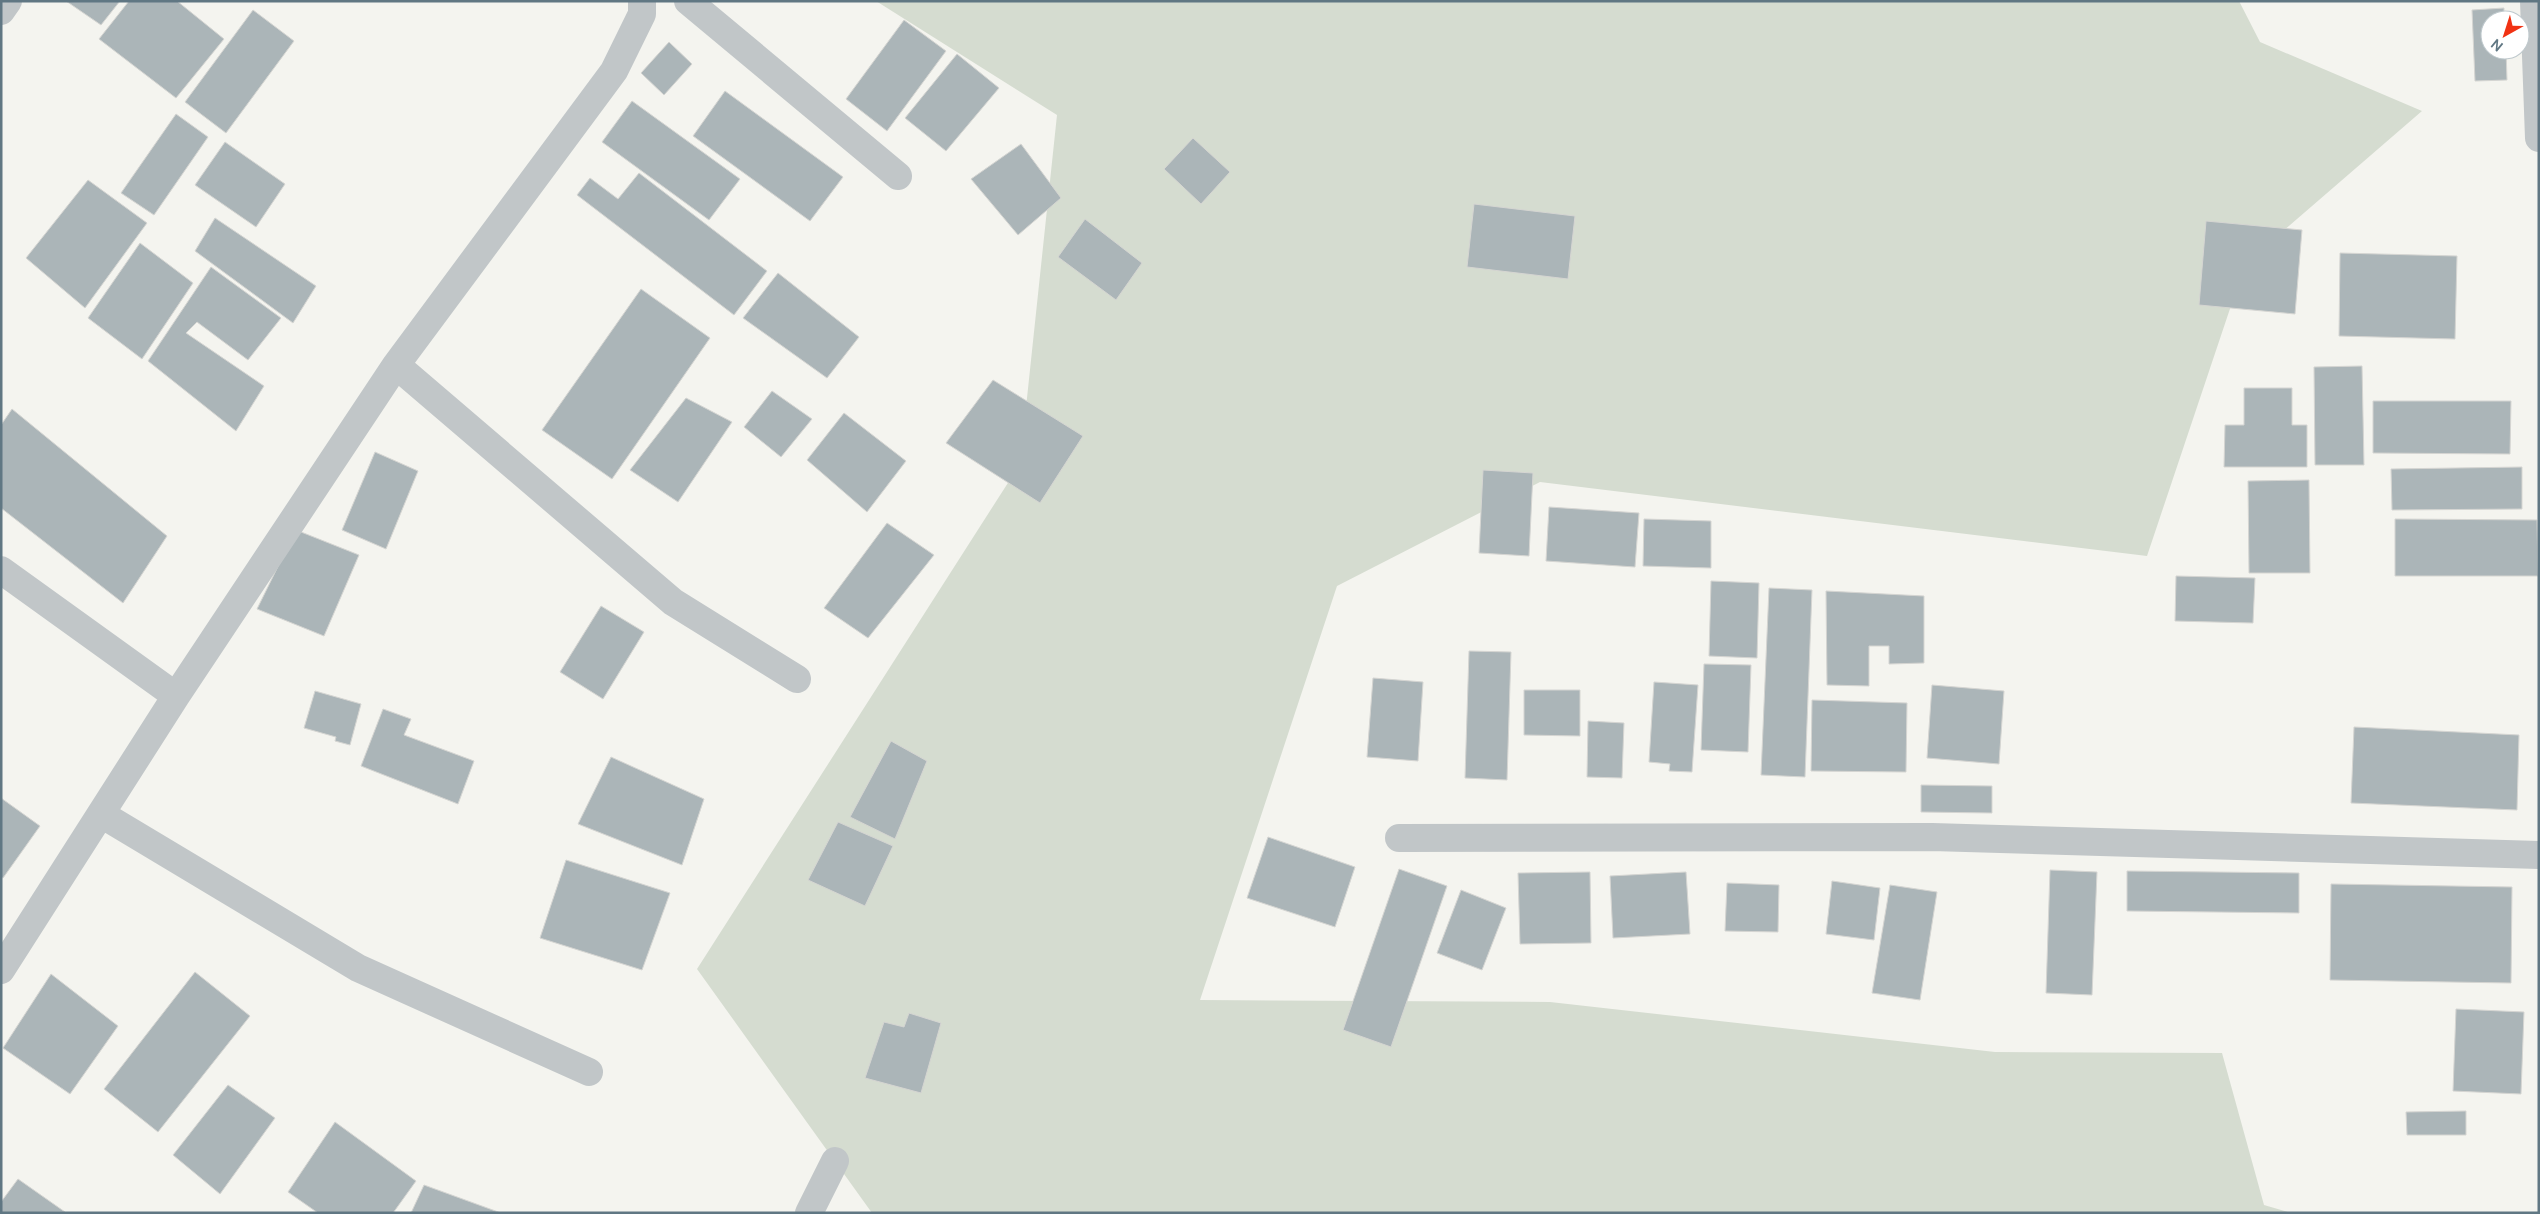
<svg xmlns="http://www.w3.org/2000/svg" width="2540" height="1214" viewBox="0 0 2540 1214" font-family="Manrope,sans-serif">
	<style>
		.green { fill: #d5dcd0 }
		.building { fill: #abb5b8; stroke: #d5d5d2 }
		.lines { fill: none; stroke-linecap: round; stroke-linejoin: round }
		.minor { stroke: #c1c6c8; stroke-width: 28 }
	</style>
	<rect width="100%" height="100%" fill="#f4f4ef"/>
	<!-- green -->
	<path class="green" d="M 876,1 L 2239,1 L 2260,42 L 2422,111 L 2245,264 L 2147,556 L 1540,482 L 1337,586 L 1200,1000 L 1550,1002 L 1995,1052 L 2222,1053 L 2264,1205 L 2291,1213 L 872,1213 L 697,969 L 1020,464 L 1057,115 Z"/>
	<!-- building -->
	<path class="building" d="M 66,1 L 120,1 L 101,25 Z
		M 129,1 L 177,1 L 224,39 L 176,98 L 99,39 Z
		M 2504,8 L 2504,20 L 2490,20 L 2490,50 L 2506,50 L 2507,80 L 2475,81 L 2472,10 Z
		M 253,10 L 294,41 L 226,133 L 185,102 Z
		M 904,20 L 946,51 L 887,131 L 846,99 Z
		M 669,42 L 692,64 L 664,95 L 641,73 Z
		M 957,54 L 999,88 L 946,151 L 905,118 Z
		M 725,91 L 843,177 L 810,221 L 693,136 Z
		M 632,101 L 740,179 L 709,220 L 602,142 Z
		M 176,114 L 208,137 L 154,215 L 121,193 Z
		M 1193,138 L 1230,172 L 1201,204 L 1164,169 Z
		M 225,142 L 285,184 L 256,227 L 195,185 Z
		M 1021,144 L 1061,198 L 1018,235 L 971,179 Z
		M 639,173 L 767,271 L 734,315 L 577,195 L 590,178 L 618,199 Z
		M 88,180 L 147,223 L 85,308 L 26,258 Z
		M 1474,204 L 1575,216 L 1568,279 L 1467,267 Z
		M 215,218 L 316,286 L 293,323 L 195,251 Z
		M 1085,219 L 1142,263 L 1116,300 L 1058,257 Z
		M 2206,221 L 2302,230 L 2295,314 L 2199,305 Z
		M 140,243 L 193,283 L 142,359 L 88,318 Z
		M 2340,253 L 2457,256 L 2455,339 L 2339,336 Z
		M 211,267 L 281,318 L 248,360 L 197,322 L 186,333 L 264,386 L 236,431 L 148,361 Z
		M 778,273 L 859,337 L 827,378 L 743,318 Z
		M 641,289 L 710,338 L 612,479 L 542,430 Z
		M 2362,366 L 2364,465 L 2315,465 L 2314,367 Z
		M 993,380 L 1083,436 L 1040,503 L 946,443 Z
		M 2244,388 L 2292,388 L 2292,425 L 2307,425 L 2307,467 L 2224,467 L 2225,425 L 2244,425 Z
		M 772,391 L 812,419 L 781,457 L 744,427 Z
		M 686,398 L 732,422 L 678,502 L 630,470 Z
		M 2373,401 L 2511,401 L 2510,454 L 2373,453 Z
		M 12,409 L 167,536 L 123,603 L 1,508 L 1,425 Z
		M 844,413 L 906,461 L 867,512 L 807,460 Z
		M 375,452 L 418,471 L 386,549 L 342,530 Z
		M 2522,467 L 2522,509 L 2392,510 L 2391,469 Z
		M 1483,470 L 1533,473 L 1529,556 L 1479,553 Z
		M 2309,480 L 2310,573 L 2249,573 L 2248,481 Z
		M 1549,507 L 1639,513 L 1635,567 L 1546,561 Z
		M 1644,519 L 1711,521 L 1711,568 L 1643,566 Z
		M 2395,519 L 2537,520 L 2538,576 L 2395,576 Z
		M 887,523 L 934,555 L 868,638 L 824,608 Z
		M 296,530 L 359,555 L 324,636 L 257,609 Z
		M 2176,576 L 2255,578 L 2253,623 L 2175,621 Z
		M 1711,581 L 1759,583 L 1757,658 L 1709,656 Z
		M 1769,588 L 1812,590 L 1805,777 L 1761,775 Z
		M 1826,591 L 1924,596 L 1924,663 L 1889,664 L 1889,646 L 1869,646 L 1869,686 L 1827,685 Z
		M 601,606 L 644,632 L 603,699 L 560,672 Z
		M 1469,651 L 1511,652 L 1507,780 L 1465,778 Z
		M 1704,664 L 1751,665 L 1748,752 L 1701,750 Z
		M 1373,678 L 1423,682 L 1418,761 L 1367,757 Z
		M 1654,682 L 1698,685 L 1692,772 L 1669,771 L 1670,764 L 1649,762 Z
		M 1932,685 L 2004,691 L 1999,764 L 1927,758 Z
		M 1524,690 L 1580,690 L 1580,736 L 1524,735 Z
		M 315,691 L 361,704 L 350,745 L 335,741 L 336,737 L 304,728 Z
		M 1812,700 L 1907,703 L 1906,772 L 1811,771 Z
		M 383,709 L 411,719 L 404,735 L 474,761 L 458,804 L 361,766 Z
		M 1588,721 L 1624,723 L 1622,778 L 1587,777 Z
		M 2354,727 L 2519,735 L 2517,810 L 2351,803 Z
		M 891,741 L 927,761 L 895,839 L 850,817 Z
		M 611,757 L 704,799 L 682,865 L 578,824 Z
		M 1921,785 L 1992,786 L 1992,813 L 1921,812 Z
		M 1,798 L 40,826 L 3,878 L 1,877 Z
		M 838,822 L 893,846 L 865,906 L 808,880 Z
		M 1268,837 L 1355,867 L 1335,927 L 1247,898 Z
		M 566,860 L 670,893 L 642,970 L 540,938 Z
		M 1399,869 L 1447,886 L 1391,1047 L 1343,1030 Z
		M 2050,870 L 2097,872 L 2092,995 L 2046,993 Z
		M 2127,871 L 2299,873 L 2299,913 L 2127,911 Z
		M 1590,872 L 1591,943 L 1520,944 L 1518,873 Z
		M 1686,872 L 1690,934 L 1613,938 L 1610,876 Z
		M 1832,881 L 1880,888 L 1874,940 L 1826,934 Z
		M 1727,883 L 1779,885 L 1778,932 L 1725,931 Z
		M 2331,884 L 2512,887 L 2511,983 L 2330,980 Z
		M 1890,885 L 1937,892 L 1920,1000 L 1872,993 Z
		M 1461,890 L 1506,908 L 1482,970 L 1437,953 Z
		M 195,972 L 250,1016 L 158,1132 L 104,1089 Z
		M 51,974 L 118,1026 L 70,1094 L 3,1048 Z
		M 2456,1009 L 2524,1012 L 2521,1094 L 2453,1091 Z
		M 909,1013 L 941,1023 L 921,1093 L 865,1078 L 884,1022 L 904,1027 Z
		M 228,1085 L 275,1118 L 220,1194 L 173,1155 Z
		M 2466,1111 L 2466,1135 L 2407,1135 L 2406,1112 Z
		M 335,1122 L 416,1181 L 393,1213 L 318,1213 L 288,1192 Z
		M 18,1179 L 65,1212 L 1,1213 L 1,1202 Z
		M 424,1185 L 501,1213 L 411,1213 Z"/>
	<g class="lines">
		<!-- minor -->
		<path class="minor" d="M 688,1 L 898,176
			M 2534,1 L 2539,138
			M 1,11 L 8,1
			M 396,365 L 673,602 L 797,679
			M 1,570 L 176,696
			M 101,814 L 358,968 L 589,1072
			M 1399,838 L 1932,837 L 2539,855
			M 1,970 L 176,696 L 396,365 L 614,71 L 642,14 L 642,1
			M 809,1213 L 835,1161"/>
	</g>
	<!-- border -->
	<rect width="2540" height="1214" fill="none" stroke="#607783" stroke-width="5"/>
	<!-- north arrow -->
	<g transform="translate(2505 35) rotate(219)"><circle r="24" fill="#ffffff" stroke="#bfc9cd"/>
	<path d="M0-4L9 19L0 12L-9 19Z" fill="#f13213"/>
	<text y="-8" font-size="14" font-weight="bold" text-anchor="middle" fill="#607783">N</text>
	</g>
</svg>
